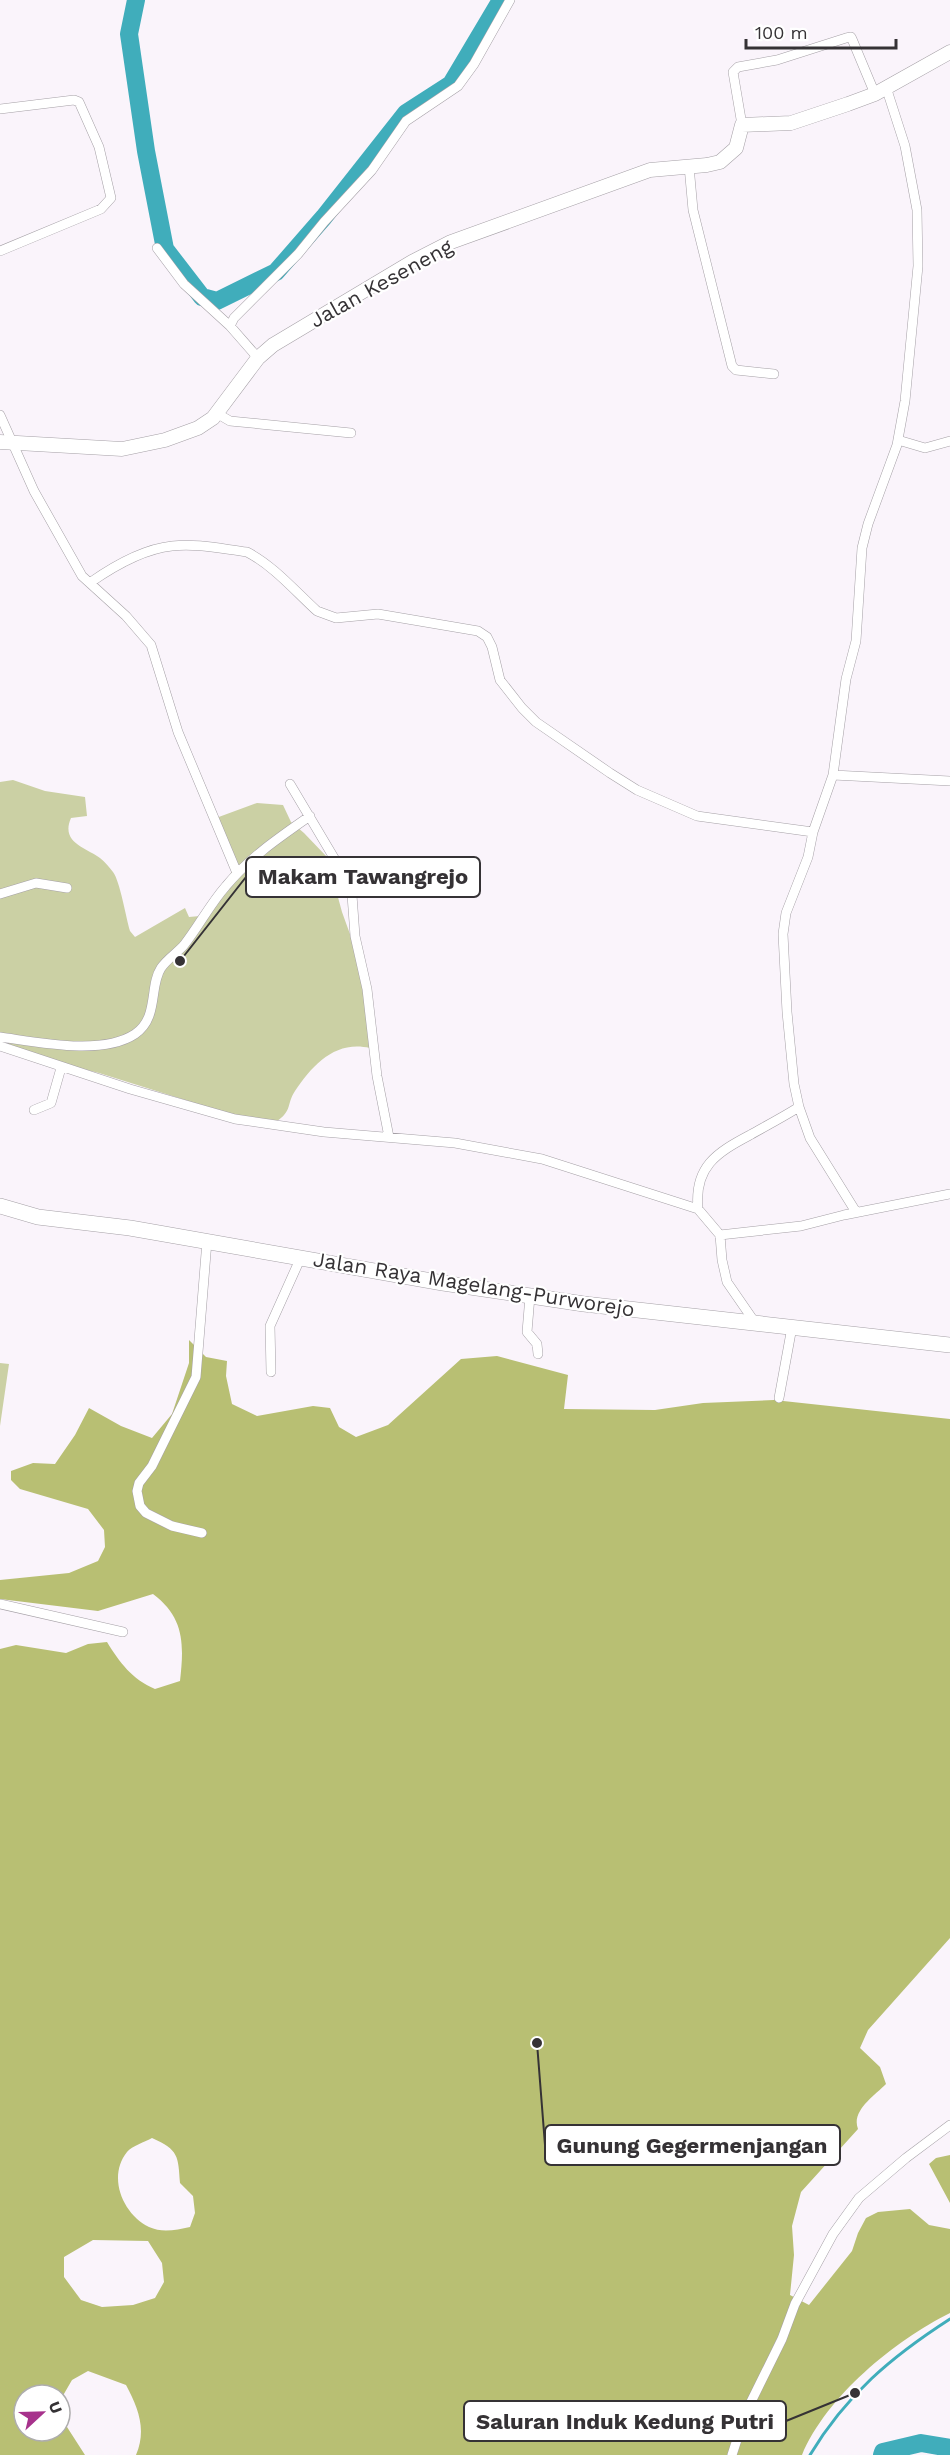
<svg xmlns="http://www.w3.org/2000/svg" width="950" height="2455" viewBox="0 0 950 2455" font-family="'Work Sans',sans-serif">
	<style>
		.green { fill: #cbd0a4 }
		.forest { fill: #b8bf73; fill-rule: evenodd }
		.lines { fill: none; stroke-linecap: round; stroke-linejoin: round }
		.stream { stroke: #40adbb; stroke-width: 3 }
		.river { stroke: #40adbb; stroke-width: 18 }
		.street-casing { stroke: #a5a0a6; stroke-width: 10 }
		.secondary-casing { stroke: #a5a0a6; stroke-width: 15 }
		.primary-casing { stroke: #a5a0a6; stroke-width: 16 }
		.street { stroke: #fff; stroke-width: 9 }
		.secondary { stroke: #fff; stroke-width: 14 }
		.primary { stroke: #fff; stroke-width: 15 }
		.labels { text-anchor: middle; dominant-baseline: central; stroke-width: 4.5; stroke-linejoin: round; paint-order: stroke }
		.street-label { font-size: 21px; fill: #353235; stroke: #fff }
		.leader { fill: none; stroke: #353235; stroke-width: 2 }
		.callout-dot { fill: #353235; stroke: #fff; stroke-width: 2 }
		.callout { fill: #fff; stroke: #353235; stroke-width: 2 }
		.callout-label { font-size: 22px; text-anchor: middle; font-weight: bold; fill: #353235 }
	</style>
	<rect width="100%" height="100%" fill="#faf4fb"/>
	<!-- green -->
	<path class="green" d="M 13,780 L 45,791 L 85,797 L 87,816 L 71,818 C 60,843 87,848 100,858 C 105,862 110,868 113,872 C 120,881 126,918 130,931 L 135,937 L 185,908 L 189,917 L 200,916 L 227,881 L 233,869 L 216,818 L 257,803 L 283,805 L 291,822 L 304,833 L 327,857 L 342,912 L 368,984 L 370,1048 C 336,1040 313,1064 295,1091 C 286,1105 293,1110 276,1122 L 233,1115 L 99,1073 L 43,1059 L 0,1040 L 0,782 Z
		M 0,1363 L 9,1364 L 0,1426 Z"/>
	<!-- forest -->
	<path class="forest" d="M 189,1340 L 206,1357 L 227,1361 L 226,1376 L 232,1404 L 257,1416 L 313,1406 L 330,1408 L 339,1427 L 356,1437 L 388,1425 L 461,1359 L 497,1356 L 568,1375 L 564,1409 L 655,1410 L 703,1403 L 774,1400 L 950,1419 L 950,1938 L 868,2030 L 860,2048 L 880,2067 L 886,2084 C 874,2096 851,2111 858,2129 L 801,2192 L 792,2226 L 794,2255 L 790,2295 L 809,2305 L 852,2251 L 858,2233 L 866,2218 L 878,2212 L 910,2209 L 929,2225 L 950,2229 L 950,2313 C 894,2341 827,2396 802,2455 L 136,2455 C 147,2429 138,2408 126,2385 L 88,2371 L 72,2380 L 61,2399 L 67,2427 L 85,2455 L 0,2455 L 0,1649 L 16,1645 L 66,1653 L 88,1644 L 107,1642 C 120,1663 132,1679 155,1689 L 180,1681 C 184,1645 185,1618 153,1594 L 98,1611 L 0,1599 L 0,1580 L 69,1573 L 98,1561 L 105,1547 L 104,1530 L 88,1509 L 20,1489 L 11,1480 L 11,1471 L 33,1463 L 55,1464 L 75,1435 L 89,1408 L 121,1426 L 152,1438 L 172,1414 L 189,1363 ZM 152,2138 C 179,2150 178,2156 180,2183 L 193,2196 L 195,2213 L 190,2227 C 176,2230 162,2233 149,2227 C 123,2214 107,2177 127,2152 C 132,2146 145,2142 152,2138 ZM 93,2240 L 148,2241 L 162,2263 L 164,2282 L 155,2298 L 133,2305 L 102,2307 L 81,2300 L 64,2277 L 64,2257 ZM 24,2395 L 60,2395 L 60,2431 L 24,2431 Z
		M 950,2155 L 950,2203 L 929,2164 L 936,2158 Z"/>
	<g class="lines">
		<!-- stream -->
		<path class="stream" d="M 810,2455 C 846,2395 891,2357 950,2319"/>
		<!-- river -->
		<path class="river" d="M 136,0 L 129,34 L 146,151 L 165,249 L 202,297 L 217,301 L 276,272 L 324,217 L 406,113 L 451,84 L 501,0
			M 882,2455 L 883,2452 L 921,2443 L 950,2448"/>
		<defs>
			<path id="street" d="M 0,109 L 74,100 L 79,102 L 99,147 L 111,198 L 101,209 L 0,251
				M 742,125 L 733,72 L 738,67 L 777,60 L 846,38 L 851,37 L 852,39 L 875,94
				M 689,166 L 693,210 L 732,366 L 736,370 L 774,374
				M 157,248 L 184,284 L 230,326 L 258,358
				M 230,326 L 234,318 L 298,254 L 324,222 L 372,170 L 406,121 L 458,86 L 474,64 L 510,0
				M 218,414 L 230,421 L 351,433
				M 0,415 L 34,491 L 82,576 L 126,616 L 151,645 L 178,732 L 237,873
				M 898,440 L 925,448 L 950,441
				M 91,582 C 114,566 143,549 172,546 C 196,543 222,549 247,552 C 274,566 295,591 317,611 L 336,618 L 378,614 L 478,631 L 487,637 L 492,647 L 500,680 L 522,708 L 536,722 L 610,773 L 637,790 L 697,816 L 813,832
				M 833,775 L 950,781
				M 290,784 L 343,873 L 352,895 L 355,936 L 367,989 L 377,1076 L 389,1137
				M 0,894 L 36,883 L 67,888
				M 0,1037 C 37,1042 102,1056 135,1034 C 159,1018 149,986 161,968 C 167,959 177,953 184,945 C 199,926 210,904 226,886 C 250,857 280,837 310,816
				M 0,1046 L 130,1089 L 235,1119 L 324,1132 L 455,1143 L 542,1159 L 698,1209 L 720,1235 L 801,1226 L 844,1215 L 950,1194
				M 34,1110 L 51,1103 L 61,1068
				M 698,1209 C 694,1167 716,1153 750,1135 C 766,1126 783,1117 799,1107
				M 856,1212 L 810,1138 L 799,1107 L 794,1084 L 787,1012 L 783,934 L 786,913 L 808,857 L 813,832 L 833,775 L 846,679 L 856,641 L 862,548 L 868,524 L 897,445 L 905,401 L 918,266 L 917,210 L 905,146 L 886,87
				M 720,1235 L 722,1260 L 727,1282 L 756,1324
				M 530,1296 L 527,1332 L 537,1344 L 538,1354
				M 271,1372 L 270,1326 L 301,1257
				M 779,1398 L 792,1327
				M 202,1533 L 172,1526 L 146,1513 L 140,1506 L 137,1491 L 139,1483 L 152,1466 L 196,1377 L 207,1241
				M 0,1604 L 123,1632
				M 732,2455 L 746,2412 L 782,2339 L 795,2304 L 833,2234 L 859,2198 L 906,2158 L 950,2125"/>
			<path id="secondary" d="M 0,442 L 122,449 L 165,440 L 198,428 L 213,418 L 258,358 L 273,345 L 412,262 L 451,242 L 650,170 L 707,165 L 720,162 L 736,148 L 742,125 L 791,123 L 848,104 L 875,94 L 950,52"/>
			<path id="primary" d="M 0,1206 L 38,1217 L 130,1228 L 443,1283 L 584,1304 L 950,1345"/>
		</defs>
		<!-- street casing -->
		<use href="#street" class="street-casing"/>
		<!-- secondary casing -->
		<use href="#secondary" class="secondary-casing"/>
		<!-- primary casing -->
		<use href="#primary" class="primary-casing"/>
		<!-- street -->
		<use href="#street" class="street"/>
		<!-- secondary -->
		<use href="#secondary" class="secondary"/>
		<!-- primary -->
		<use href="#primary" class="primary"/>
	</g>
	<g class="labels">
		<!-- street labels -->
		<g class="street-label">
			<text transform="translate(381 283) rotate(-29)">Jalan Keseneng</text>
			<text transform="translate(474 1284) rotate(9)">Jalan Raya Magelang-Purworejo</text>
		</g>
	</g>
	<!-- callouts -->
	<path class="leader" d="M180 961L246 877M537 2043L545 2145M855 2393L786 2421"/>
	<g class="callout-dot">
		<circle cx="180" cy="961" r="6"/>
		<circle cx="537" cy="2043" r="6"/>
		<circle cx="855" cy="2393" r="6"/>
	</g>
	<g class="callout">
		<rect x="246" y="857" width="234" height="40" rx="6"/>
		<rect x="545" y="2125" width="295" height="40" rx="6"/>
		<rect x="464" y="2401" width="322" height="40" rx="6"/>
	</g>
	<g class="callout-label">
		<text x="363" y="884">Makam Tawangrejo</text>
		<text x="692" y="2153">Gunung Gegermenjangan</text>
		<text x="625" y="2429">Saluran Induk Kedung Putri</text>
	</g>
	<!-- north arrow -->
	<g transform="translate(42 2413) rotate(68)"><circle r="28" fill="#ffffff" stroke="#aeadae" stroke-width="1.5"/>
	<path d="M0-4.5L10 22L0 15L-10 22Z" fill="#a7328c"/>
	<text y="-9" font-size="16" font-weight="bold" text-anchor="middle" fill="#353235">U</text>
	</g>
	<!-- scale -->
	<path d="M746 39v9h150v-9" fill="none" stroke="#353235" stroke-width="3"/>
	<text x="755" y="39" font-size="18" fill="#353235" stroke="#ffffff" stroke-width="4.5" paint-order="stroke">100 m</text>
</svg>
